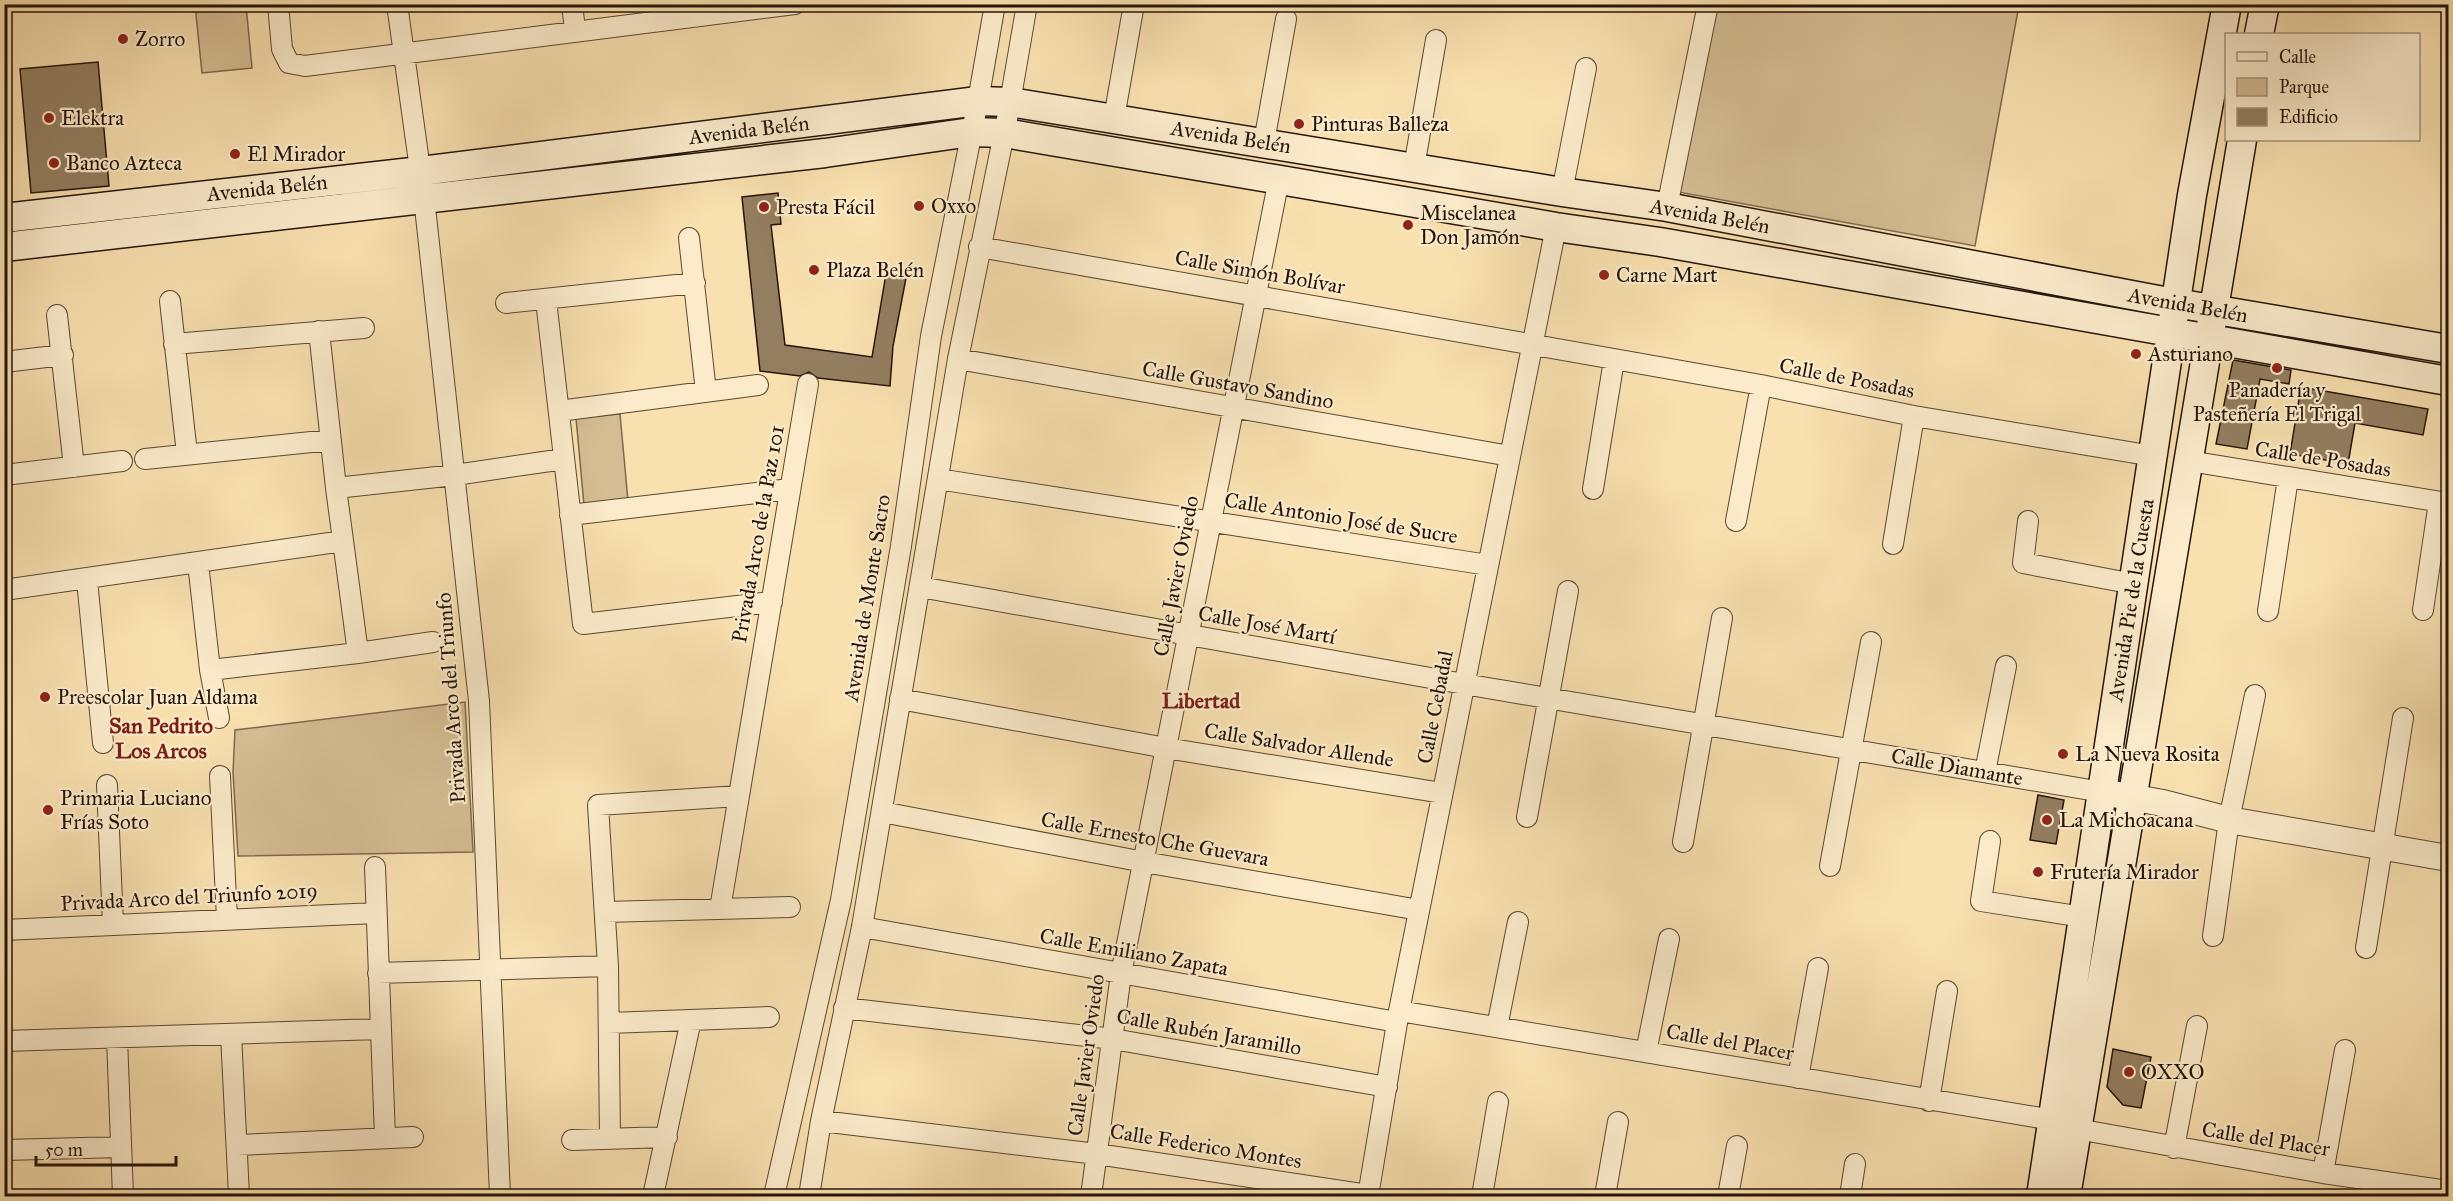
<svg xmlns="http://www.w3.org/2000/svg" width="2453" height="1201" viewBox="0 0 2453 1201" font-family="'IM FELL Great Primer',serif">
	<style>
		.green { fill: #d5bd93; stroke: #7d684e; stroke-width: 1.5 }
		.building { fill: #937e60; stroke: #25140a; stroke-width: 1.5 }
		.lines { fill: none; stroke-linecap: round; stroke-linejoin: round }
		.minor-casing { stroke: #5a4733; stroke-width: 22 }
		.tertiary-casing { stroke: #5a4733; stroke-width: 28 }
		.secondary-casing { stroke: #25140a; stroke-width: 31 }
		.minor { stroke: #fbebcb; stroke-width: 20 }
		.tertiary { stroke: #fbebcb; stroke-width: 26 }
		.secondary { stroke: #fbebcb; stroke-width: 28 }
		.poi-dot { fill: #8f2418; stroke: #fbebcb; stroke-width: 2 }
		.labels { text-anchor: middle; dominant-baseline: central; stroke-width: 4.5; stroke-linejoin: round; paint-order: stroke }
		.poi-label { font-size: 21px; fill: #25140a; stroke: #fbebcb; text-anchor: start }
		.street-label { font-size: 21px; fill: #25140a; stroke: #fbebcb }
		.neighbourhood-label { font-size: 22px; font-weight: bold; fill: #7a1f14; stroke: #fbebcb }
	</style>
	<rect width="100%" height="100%" fill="#f9e0af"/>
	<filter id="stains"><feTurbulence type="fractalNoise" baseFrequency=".00333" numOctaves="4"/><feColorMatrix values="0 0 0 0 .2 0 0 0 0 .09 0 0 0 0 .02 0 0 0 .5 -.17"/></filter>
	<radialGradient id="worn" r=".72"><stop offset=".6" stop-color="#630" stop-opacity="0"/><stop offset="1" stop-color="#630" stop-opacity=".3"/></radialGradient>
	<!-- green -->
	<path class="green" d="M 195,5 L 246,5 L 252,68 L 202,73 Z
		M 1712,5 L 2019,5 L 1975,246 L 1678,192 Z
		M 620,414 L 628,501 L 584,505 L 576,418 Z
		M 465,702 L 473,852 L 238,856 L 233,772 L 235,730 Z"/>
	<!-- building -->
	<path class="building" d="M 98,62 L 109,186 L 31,193 L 20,69 Z
		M 778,193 L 781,224 L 771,225 L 785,345 L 872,357 L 886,274 L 906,278 L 893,346 L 890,386 L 818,378 L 809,372 L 800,376 L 760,371 L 742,197 Z
		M 2233,360 L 2291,370 L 2289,384 L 2260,379 L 2247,449 L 2216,444 Z
		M 2301,387 L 2428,409 L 2423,435 L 2355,423 L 2348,464 L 2290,454 Z
		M 2038,795 L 2064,800 L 2056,844 L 2030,840 Z
		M 2113,1049 L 2151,1057 L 2141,1108 L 2123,1105 L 2107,1087 Z"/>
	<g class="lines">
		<defs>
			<path id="minor" d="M 278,4 L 282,49 L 289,63 L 305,66 L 795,4
				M 397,4 L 424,198 L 479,701 L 500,1196
				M 572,4 L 575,30
				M 1114,118 L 1134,4
				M 1264,142 L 1286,19
				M 1414,167 L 1436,40
				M 1562,192 L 1586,68
				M 1667,207 L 1708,4
				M 689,238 L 706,392
				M 979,247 L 1761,385 L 1914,416 L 2153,456
				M 546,300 L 583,624 L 772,602
				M 170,301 L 187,454
				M 506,303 L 695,283
				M 57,315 L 74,467
				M 174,344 L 364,328
				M 958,359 L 1510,456
				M 4,362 L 63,355
				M 559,411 L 758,385
				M 145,459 L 331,440
				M 2189,461 L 2448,503
				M 4,475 L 122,461
				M 938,479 L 1488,565
				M 336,488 L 455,475 L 564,459
				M 1593,489 L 1614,360
				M 570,515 L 790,489
				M 1736,521 L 1761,385
				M 2028,521 L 2023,563 L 2134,584
				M 1893,544 L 1914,416
				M 198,563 L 210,670 L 219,718
				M 87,580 L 103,743
				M 920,587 L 1464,684 L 2102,792
				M 4,590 L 343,541
				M 2423,610 L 2439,502
				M 2268,611 L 2288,478
				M 358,653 L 433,642
				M 210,670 L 358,653 L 336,488 L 319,331
				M 900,699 L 1166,748 L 1442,793
				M 1985,772 L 2006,666
				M 220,776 L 227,919
				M 107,785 L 113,925
				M 882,812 L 1144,862 L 1419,910
				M 1527,817 L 1568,591
				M 1990,841 L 1981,901 L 2083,917
				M 1683,842 L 1722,618
				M 1830,866 L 1871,642
				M 375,867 L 385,1138
				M 720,909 L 808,384
				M 605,912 L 790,907
				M 862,927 L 1397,1022
				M 4,930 L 376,913
				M 2213,936 L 2229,820 L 2255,695
				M 2366,948 L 2403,718
				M 378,973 L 608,966
				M 844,1008 L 1113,1039 L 1387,1087
				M 1399,1011 L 2053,1120
				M 609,1023 L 769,1017
				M 1497,1027 L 1518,922
				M 231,1034 L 239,1196
				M 117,1038 L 123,1196
				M 4,1041 L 379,1029
				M 1646,1052 L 1669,939
				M 1798,1078 L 1818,968
				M 1929,1101 L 1947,991
				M 821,1121 L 1097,1154 L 1368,1195
				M 2077,1129 L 2323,1173 L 2448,1191
				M 610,1138 L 608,966 L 598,805 L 739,796
				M 572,1140 L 667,1137
				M 237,1145 L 413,1137
				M 2174,1148 L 2197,1026
				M 4,1150 L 121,1147
				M 2323,1173 L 2345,1050
				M 653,1196 L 691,1020
				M 774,1196 L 841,900 L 901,546 L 931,336 L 978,101 L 995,4
				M 809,1196 L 821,1121 L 862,927 L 958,359 L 1008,114 L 1027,4
				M 1091,1196 L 1121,974 L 1279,179
				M 1368,1196 L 1399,1011 L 1556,227
				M 1482,1196 L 1498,1102
				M 1605,1196 L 1618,1122
				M 1728,1196 L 1737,1146
				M 1850,1196 L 1855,1164"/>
			<path id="tertiary" d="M 2113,794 L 2163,803 L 2229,820 L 2448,858"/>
			<path id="secondary" d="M 2259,34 L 2265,4
				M 4,218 L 421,171 L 978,101 L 1010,102 L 1562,192 L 1667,207 L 2158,300 L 2448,349
				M 4,247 L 825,153 L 971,132 L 1004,133 L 1556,227 L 1660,242 L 2448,381
				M 2041,1196 L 2192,195 L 2227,4
				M 2066,1196 L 2242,140"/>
		</defs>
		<!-- minor casing -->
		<use href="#minor" class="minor-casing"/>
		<!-- tertiary casing -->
		<use href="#tertiary" class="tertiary-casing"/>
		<!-- secondary casing -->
		<use href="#secondary" class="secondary-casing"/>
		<!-- minor -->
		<use href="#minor" class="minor"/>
		<!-- tertiary -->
		<use href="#tertiary" class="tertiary"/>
		<!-- secondary -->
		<use href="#secondary" class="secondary"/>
	</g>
	<!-- markers -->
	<g class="poi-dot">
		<circle cx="123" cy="39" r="6"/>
		<circle cx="49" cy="118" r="6"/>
		<circle cx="1299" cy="124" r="6"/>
		<circle cx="235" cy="154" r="6"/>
		<circle cx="54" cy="163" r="6"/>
		<circle cx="919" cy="206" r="6"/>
		<circle cx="764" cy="207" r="6"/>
		<circle cx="1408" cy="225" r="6"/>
		<circle cx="814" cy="270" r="6"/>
		<circle cx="1604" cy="275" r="6"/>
		<circle cx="2136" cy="354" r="6"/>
		<circle cx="2277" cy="368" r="6"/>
		<circle cx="45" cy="697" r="6"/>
		<circle cx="2063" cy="754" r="6"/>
		<circle cx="48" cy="810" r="6"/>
		<circle cx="2047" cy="820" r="6"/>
		<circle cx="2038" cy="872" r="6"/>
		<circle cx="2129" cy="1072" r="6"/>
	</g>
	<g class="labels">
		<!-- poi labels -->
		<g class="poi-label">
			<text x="135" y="39">Zorro</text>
			<text x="61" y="118">Elektra</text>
			<text x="1311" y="124">Pinturas Balleza</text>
			<text x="247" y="154">El Mirador</text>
			<text x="66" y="163">Banco Azteca</text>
			<text x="931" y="206">Oxxo</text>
			<text x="776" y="207">Presta Fácil</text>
			<text x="1420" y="213">Miscelanea<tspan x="1420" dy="24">Don Jamón</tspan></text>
			<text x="826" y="270">Plaza Belén</text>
			<text x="1616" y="275">Carne Mart</text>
			<text x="2148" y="354">Asturiano</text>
			<text x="2277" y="390" text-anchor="middle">Panadería y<tspan x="2277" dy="24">Pasteñería El Trigal</tspan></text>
			<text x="57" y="697">Preescolar Juan Aldama</text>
			<text x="2075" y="754">La Nueva Rosita</text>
			<text x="60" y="798">Primaria Luciano<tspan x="60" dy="24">Frías Soto</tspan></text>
			<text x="2059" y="820">La Michoacana</text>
			<text x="2050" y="872">Frutería Mirador</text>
			<text x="2141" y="1072">OXXO</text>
		</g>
		<!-- street labels -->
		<g class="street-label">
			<text transform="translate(749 130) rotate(-7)">Avenida Belén</text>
			<text transform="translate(1231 137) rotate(9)">Avenida Belén</text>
			<text transform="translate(267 188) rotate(-6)">Avenida Belén</text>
			<text transform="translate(1710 216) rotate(10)">Avenida Belén</text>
			<text transform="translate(1260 272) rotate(10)">Calle Simón Bolívar</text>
			<text transform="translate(2188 305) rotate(10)">Avenida Belén</text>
			<text transform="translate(1847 378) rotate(11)">Calle de Posadas</text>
			<text transform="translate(1238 385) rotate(10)">Calle Gustavo Sandino</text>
			<text transform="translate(2323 459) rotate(9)">Calle de Posadas</text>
			<text transform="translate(1341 518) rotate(9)">Calle Antonio José de Sucre</text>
			<text transform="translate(758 534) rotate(-80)">Privada Arco de la Paz 101</text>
			<text transform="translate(1176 576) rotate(-79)">Calle Javier Oviedo</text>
			<text transform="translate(867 598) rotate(-81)">Avenida de Monte Sacro</text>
			<text transform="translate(2131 600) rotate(-81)">Avenida Pie de la Cuesta</text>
			<text transform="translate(1267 625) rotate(10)">Calle José Martí</text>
			<text transform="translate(451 698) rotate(-94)">Privada Arco del Triunfo</text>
			<text transform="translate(1435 707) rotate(-79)">Calle Cebadal</text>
			<text transform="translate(1299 745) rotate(9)">Calle Salvador Allende</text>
			<text transform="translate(1957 767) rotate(10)">Calle Diamante</text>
			<text transform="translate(1155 839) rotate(10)">Calle Ernesto Che Guevara</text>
			<text transform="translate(189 897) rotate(-3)">Privada Arco del Triunfo 2019</text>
			<text transform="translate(1134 952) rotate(10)">Calle Emiliano Zapata</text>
			<text transform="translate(1209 1032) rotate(10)">Calle Rubén Jaramillo</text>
			<text transform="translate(1730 1042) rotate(10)">Calle del Placer</text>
			<text transform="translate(1086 1055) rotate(-82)">Calle Javier Oviedo</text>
			<text transform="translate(2266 1139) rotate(9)">Calle del Placer</text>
			<text transform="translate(1206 1146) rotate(9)">Calle Federico Montes</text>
		</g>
		<!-- neighbourhood labels -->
		<g class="neighbourhood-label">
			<text x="1201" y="700">Libertad</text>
			<text x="161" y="725">San Pedrito<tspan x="161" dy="25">Los Arcos</tspan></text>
		</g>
	</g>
	<!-- margin -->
	<rect width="2453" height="1201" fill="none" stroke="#f9e0af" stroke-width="24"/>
	<rect x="6" y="6" width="2441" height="1189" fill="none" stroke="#25140a" stroke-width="3"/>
	<rect x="12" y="12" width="2429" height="1177" fill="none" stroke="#25140a" stroke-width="1.5"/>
	<!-- legend -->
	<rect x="2225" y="33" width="195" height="108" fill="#fbebcb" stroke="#a5957e" stroke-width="1.5"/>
	<rect x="2237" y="52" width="30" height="9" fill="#fbebcb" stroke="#a5957e" stroke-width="1.5"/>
	<text x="2279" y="63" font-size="18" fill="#25140a">Calle</text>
	<rect x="2237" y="78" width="30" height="18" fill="#d5bd93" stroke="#a5957e" stroke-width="1.5"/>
	<text x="2279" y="93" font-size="18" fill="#25140a">Parque</text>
	<rect x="2237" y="108" width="30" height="18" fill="#937e60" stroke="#a5957e" stroke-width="1.5"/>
	<text x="2279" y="123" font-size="18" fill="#25140a">Edificio</text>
	<!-- scale -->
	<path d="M36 1156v9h140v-9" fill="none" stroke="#25140a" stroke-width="3"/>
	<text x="45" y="1156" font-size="18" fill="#25140a" stroke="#fbebcb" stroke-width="4.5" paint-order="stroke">50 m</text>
	<rect width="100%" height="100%" filter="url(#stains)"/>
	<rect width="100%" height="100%" fill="url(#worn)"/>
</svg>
